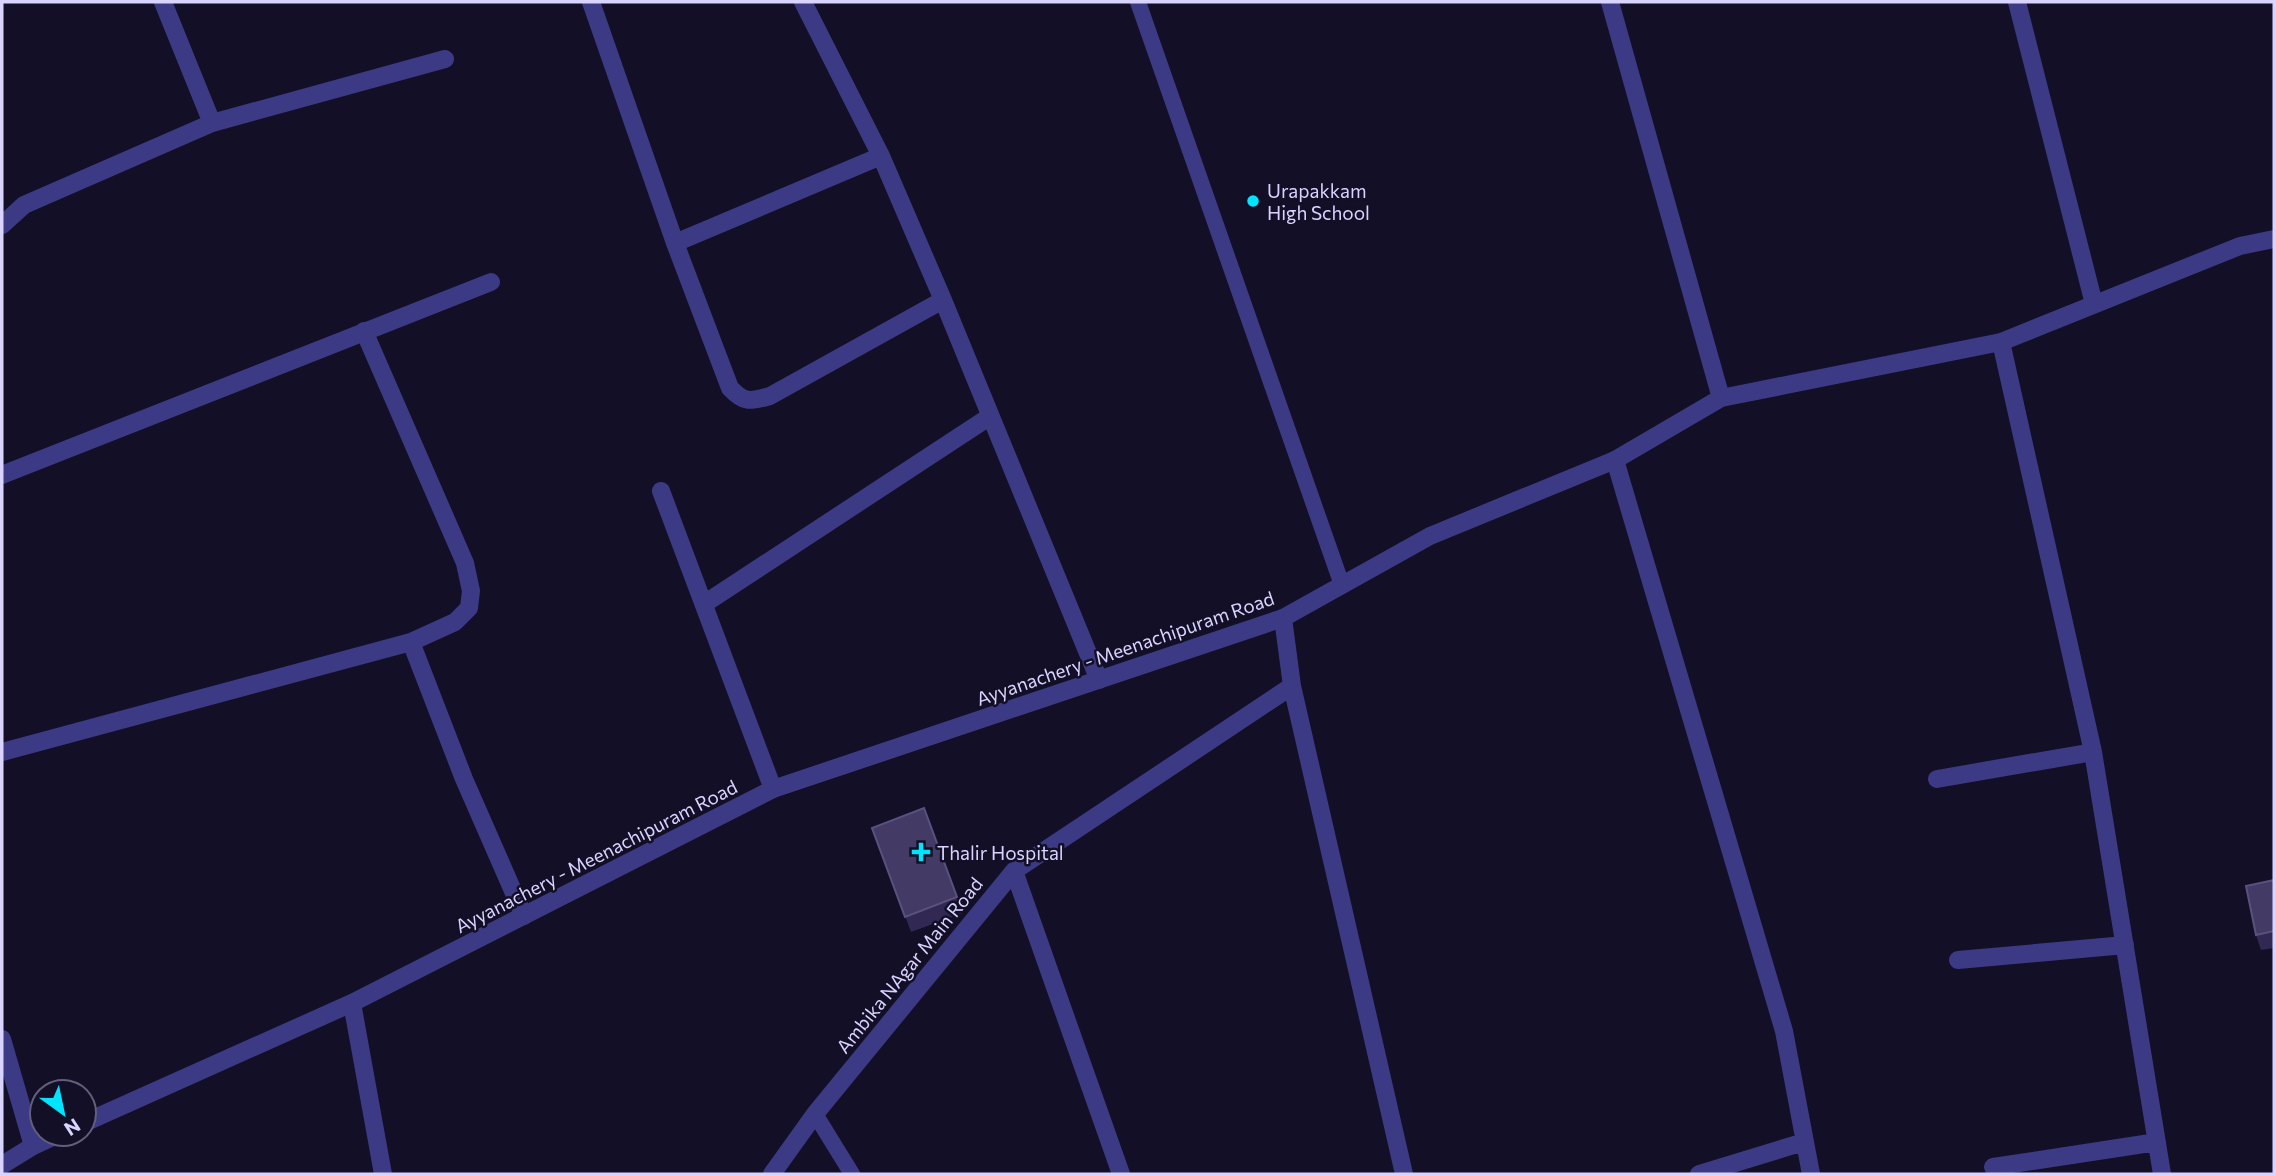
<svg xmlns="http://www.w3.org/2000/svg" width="2276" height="1176" viewBox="0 0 2276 1176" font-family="Commissioner,sans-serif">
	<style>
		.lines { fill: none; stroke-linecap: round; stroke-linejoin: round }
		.service { stroke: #3d3a85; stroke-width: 16 }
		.minor { stroke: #3d3a85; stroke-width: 18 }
		.tertiary { stroke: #3d3a85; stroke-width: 18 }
		.wall { fill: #312854 }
		.building { fill: #433a66; stroke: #5a527e; stroke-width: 2 }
		.poi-dot { fill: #00e5ff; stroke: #130f26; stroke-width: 2.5 }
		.labels { text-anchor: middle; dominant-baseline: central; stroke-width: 5; stroke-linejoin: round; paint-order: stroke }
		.poi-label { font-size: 19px; fill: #d9d4ff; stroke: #130f26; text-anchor: start }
		.street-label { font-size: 19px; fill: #d9d4ff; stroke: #130f26 }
	</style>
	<rect width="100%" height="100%" fill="#130f26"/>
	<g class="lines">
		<!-- service -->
		<path class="service" d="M 1138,2 L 1342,585
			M 815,1114 L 852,1174"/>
		<!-- minor -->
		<path class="minor" d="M 163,2 L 212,123
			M 591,2 L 675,243 L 730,388 C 745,404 751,401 770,396 L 943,300
			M 803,2 L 881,156 L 943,300 L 1099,680
			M 1610,2 L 1721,398
			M 2017,2 L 2094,304
			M 2,225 L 24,205 L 212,123 L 445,59
			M 675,243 L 881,156
			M 2001,342 L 2093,752 L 2162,1174
			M 1615,460 L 1784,1031 L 1811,1174
			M 2,475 L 491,282
			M 661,491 L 773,789
			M 704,604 L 989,417
			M 411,642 L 464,779 L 524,916
			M 1292,686 L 1404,1174
			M 2,752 L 411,642 L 455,622 L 469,608 L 471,591 L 465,563 L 364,331
			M 1937,779 L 2093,752
			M 1014,871 L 1121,1174
			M 1958,960 L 2125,945
			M 352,1003 L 383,1174
			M 2,1039 L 33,1146
			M 1993,1167 L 2157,1142
			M 772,1174 L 815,1114 L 1014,871 L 1292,686 L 1283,618
			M 1699,1174 L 1804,1142"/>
		<!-- tertiary -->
		<path class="tertiary" d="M 84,1123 L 352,1003 L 773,789 L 1283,618 L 1430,536 L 1615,460 L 1721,398 L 2001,342 L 2240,246 L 2274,239
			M 2,1165 L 33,1146 L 59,1134"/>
	</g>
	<!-- wall -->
	<path class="wall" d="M 924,808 L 963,913 L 911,932 L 872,828 Z
		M 2274,880 L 2274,948 L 2261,950 L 2256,935 Z"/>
	<!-- building -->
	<path class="building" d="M 924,808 L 957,897 L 905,917 L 872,828 Z
		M 2274,880 L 2274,931 L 2256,935 L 2246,886 Z"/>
	<!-- markers -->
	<g class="poi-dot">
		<circle cx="1253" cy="201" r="7"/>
		<path d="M917.5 841.5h7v7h7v7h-7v7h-7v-7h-7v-7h7z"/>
	</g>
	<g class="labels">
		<!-- poi labels -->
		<g class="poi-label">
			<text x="1267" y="190">Urapakkam<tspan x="1267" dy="22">High School</tspan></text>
			<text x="937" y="852">Thalir Hospital</text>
		</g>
		<!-- street labels -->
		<g class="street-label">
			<text transform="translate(1125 648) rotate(-19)">Ayyanachery - Meenachipuram Road</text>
			<text transform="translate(596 856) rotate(-27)">Ayyanachery - Meenachipuram Road</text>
			<text transform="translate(909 965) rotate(-51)">Ambika NAgar Main Road</text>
		</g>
	</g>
	<!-- border -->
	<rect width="2276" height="1176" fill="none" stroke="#d9d4ff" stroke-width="7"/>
	<!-- north arrow -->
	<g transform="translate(63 1113) rotate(147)"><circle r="33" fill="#130f26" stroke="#625e7d" stroke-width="2"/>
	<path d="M0-5L12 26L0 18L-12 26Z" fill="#00e5ff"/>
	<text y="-10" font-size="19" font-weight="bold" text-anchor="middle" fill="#d9d4ff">N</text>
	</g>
</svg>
